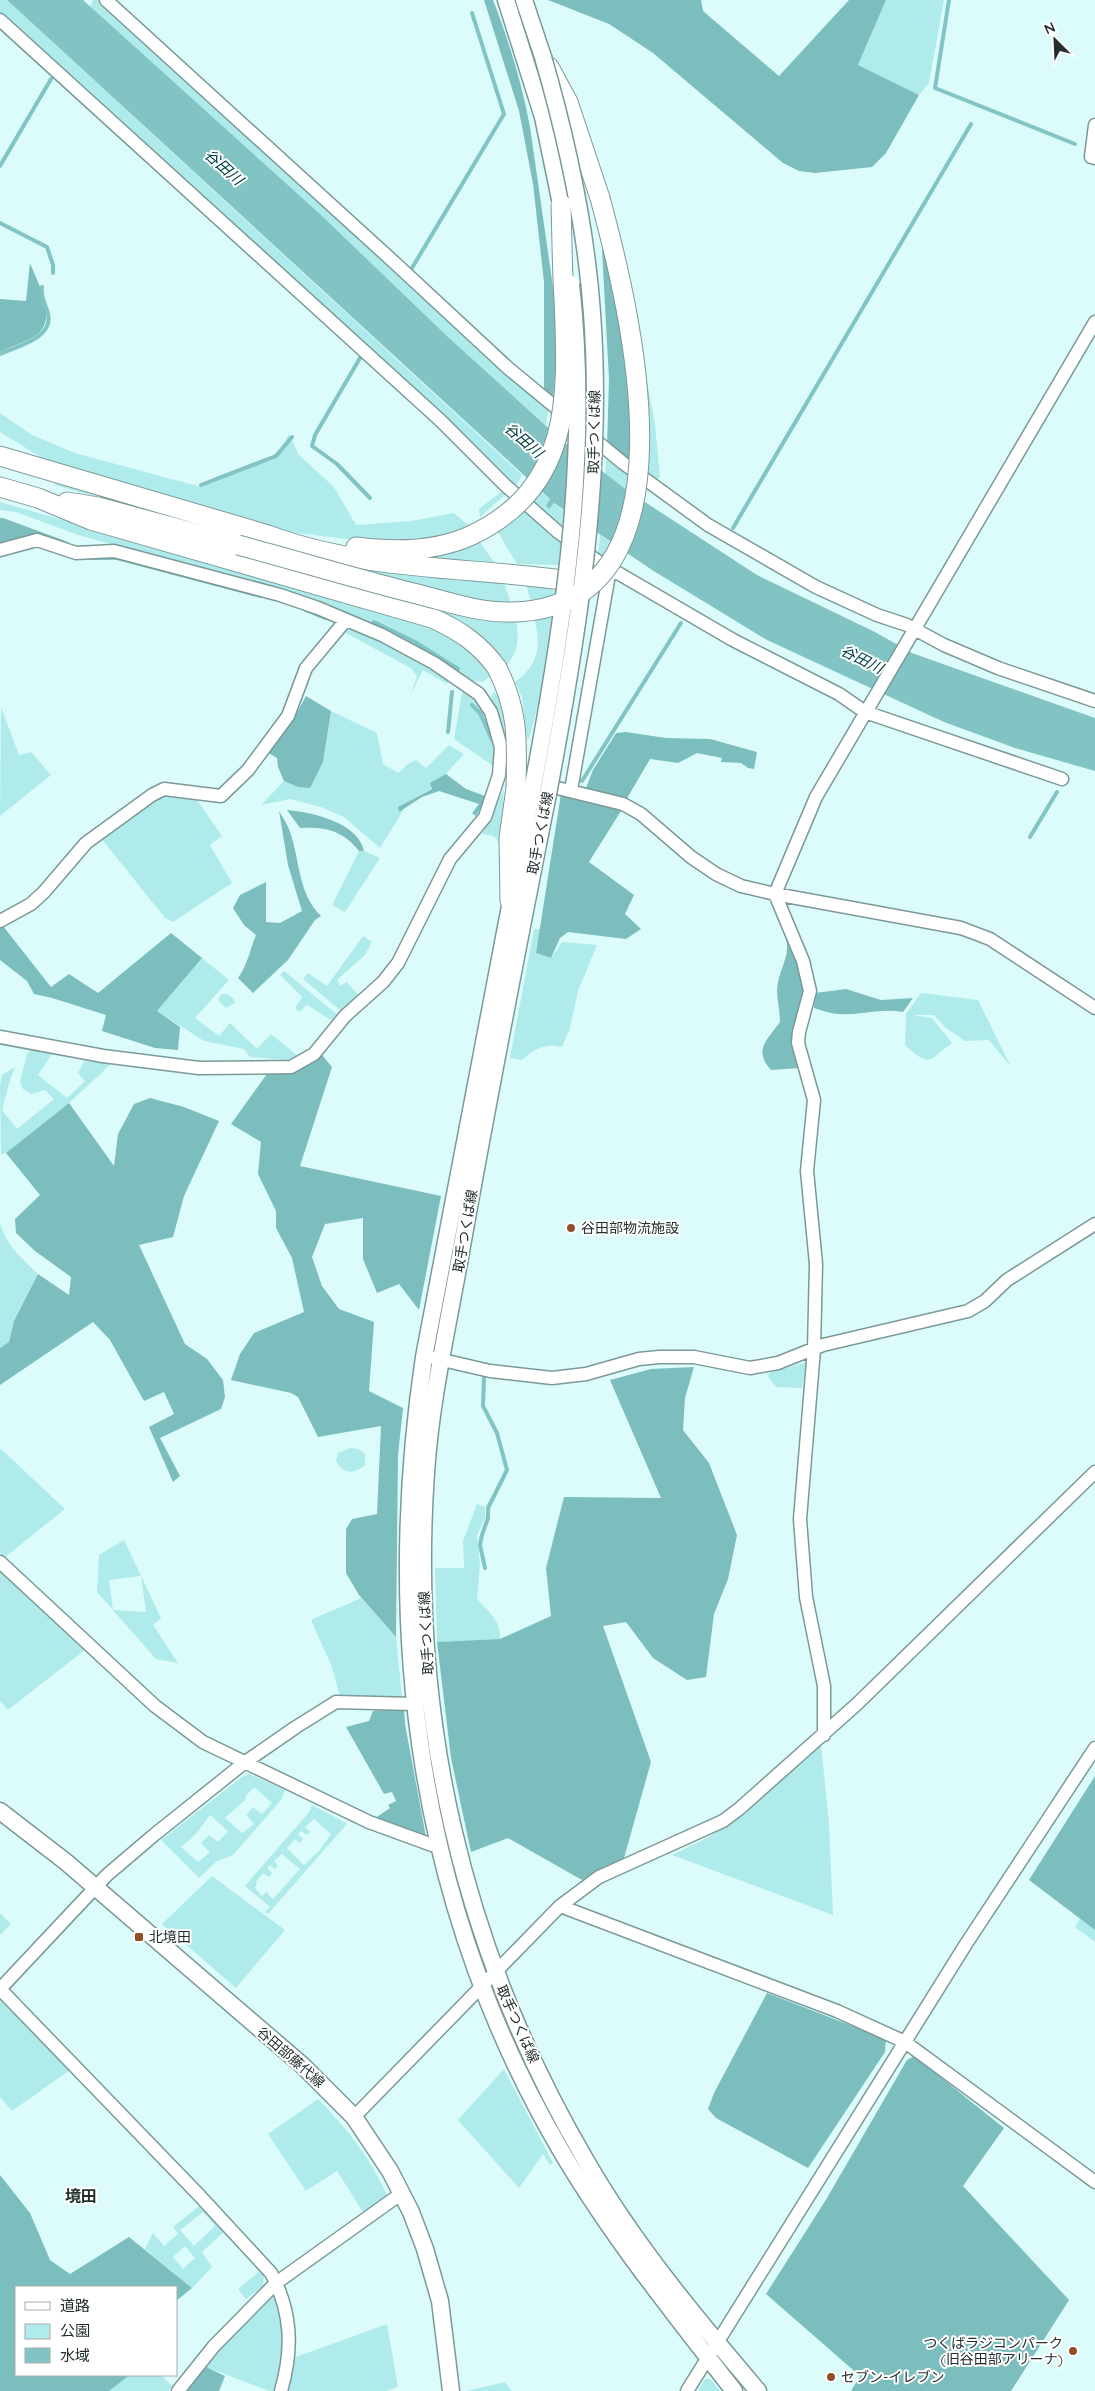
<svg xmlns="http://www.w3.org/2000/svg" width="1095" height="2391" viewBox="0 0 1095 2391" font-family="Quicksand,'Noto Sans JP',sans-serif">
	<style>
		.green { fill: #afebea; fill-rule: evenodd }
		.forest { fill: #7bbebd }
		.water { fill: #81c4c3 }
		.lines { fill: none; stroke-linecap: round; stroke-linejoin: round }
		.stream { stroke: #81c4c3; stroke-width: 4 }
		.minor-casing { stroke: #7b9998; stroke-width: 15 }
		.major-casing { stroke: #7b9998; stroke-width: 19 }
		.highway-casing { stroke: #7b9998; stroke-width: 21 }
		.minor { stroke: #fff; stroke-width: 12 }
		.major { stroke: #fff; stroke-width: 16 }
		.highway { stroke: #fff; stroke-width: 19 }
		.major-bridge-casing { stroke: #7b9998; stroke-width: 19; stroke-linecap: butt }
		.highway-bridge-casing { stroke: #7b9998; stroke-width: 21; stroke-linecap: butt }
		.major-bridge { stroke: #fff; stroke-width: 16 }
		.highway-bridge { stroke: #fff; stroke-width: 19 }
		.poi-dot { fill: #944d29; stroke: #fff; stroke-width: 2 }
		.labels { text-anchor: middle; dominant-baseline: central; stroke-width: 4; stroke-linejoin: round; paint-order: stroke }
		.street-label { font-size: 14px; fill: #222f2e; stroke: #fff }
		.poi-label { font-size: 14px; fill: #222f2e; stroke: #fff; text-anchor: start }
		.water-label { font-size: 15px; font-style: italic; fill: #004041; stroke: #fff }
		.quarter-label { font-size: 16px; font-weight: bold; fill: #222f2e; stroke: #fff }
	</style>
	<rect width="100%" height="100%" fill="#dcfcfb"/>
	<!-- green -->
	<path class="green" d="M 0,0 L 7,0 L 522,475 L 515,488 L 0,13 Z
		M 93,0 L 101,0 L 549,406 L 546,425 L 448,337 L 320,214 L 90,7 Z
		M 886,0 L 944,0 L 929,83 L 919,95 L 858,65 Z
		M 641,351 L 655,424 L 660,477 L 657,479 L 646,477 L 648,445 Z
		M 0,413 L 32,435 L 75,453 L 201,487 L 218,476 L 277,455 L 289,434 L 299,455 L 334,487 L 356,525 L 411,521 L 454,513 L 469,526 L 439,537 L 364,541 L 296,533 L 93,478 L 47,461 L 0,432 Z
		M 607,455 L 630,473 L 628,491 L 605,474 Z
		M 55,483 L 273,542 L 503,580 L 511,603 L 490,602 L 430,588 L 61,487 L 54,485 Z
		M 540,491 L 550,499 L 548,509 L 553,503 L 566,512 L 564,534 L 530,504 Z
		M 501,492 L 507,493 L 480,517 L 479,509 Z
		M 0,502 L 439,628 L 463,640 L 493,674 L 483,682 L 467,680 L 412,644 L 335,608 L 261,585 L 78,535 L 16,512 L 0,510 Z
		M 525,507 L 562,542 L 561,565 L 517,564 L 497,531 L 515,518 Z
		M 600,535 L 614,545 L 604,559 L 598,557 Z
		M 479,540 L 495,564 L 428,560 L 403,555 Z
		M 526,584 L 556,591 L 558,593 L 531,602 Z
		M 412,601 L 516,620 C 519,638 519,651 507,665 C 478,631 453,617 412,601 Z
		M 554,614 L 539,702 L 529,739 L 527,739 L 522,697 L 515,682 C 540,664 541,645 534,617 Z
		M 352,628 L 404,653 L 449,680 L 447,684 L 423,670 L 410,696 L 417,677 L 412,669 L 344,632 Z
		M 465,690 C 489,713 498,733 492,765 L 454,739 L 462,693 Z
		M 494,692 L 498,695 L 504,719 L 505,743 L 493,709 L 491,696 Z
		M 1,707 L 19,755 L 31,752 L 51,775 L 0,816 Z
		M 331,711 L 377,733 L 383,764 L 398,773 L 408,764 L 416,760 L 426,768 L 449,745 L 464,754 L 446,774 L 430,783 L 432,788 L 399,807 L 399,812 L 404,809 L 380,848 L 344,817 L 321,807 L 290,799 L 261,805 L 284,781 L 298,787 L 323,762 Z
		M 504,789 L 500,844 L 494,836 L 482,834 Z
		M 166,795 L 183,796 L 197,800 L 222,836 L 210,845 L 232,883 L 173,922 L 165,918 L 101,838 L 151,799 Z
		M 359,851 L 364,851 L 380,858 L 345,912 L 332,905 Z
		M 534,929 L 540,929 L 536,953 L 551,958 L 562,942 L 597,945 L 578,991 L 570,1028 L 562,1047 C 545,1043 534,1049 522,1060 L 510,1058 Z
		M 363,936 L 372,942 L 365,955 L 337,980 L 340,986 L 347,982 L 359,996 L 341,1011 L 303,979 L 308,973 L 327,986 Z
		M 202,958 L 229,980 L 195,1018 L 219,1036 L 230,1023 L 257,1049 L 271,1034 L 298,1056 L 287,1060 L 250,1057 L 244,1049 L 204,1041 L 157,1011 Z
		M 284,971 L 338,1015 L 334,1022 L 307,1005 L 299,1012 L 295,1008 L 302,997 L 280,975 Z
		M 921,993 L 978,1000 L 1011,1067 L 989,1040 L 965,1041 L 946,1028 L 934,1015 L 912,1015 L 932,1018 L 952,1043 C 928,1060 931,1069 905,1045 L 906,1014 Z
		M 221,994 L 227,994 L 233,998 L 235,1003 L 226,1008 L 218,1000 Z
		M 31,1050 L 52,1054 L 38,1075 L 67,1098 L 85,1081 L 78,1073 L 84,1061 L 111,1064 L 69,1103 L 6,1153 L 1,1154 L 0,1085 L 2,1075 L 15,1067 L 10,1080 L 2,1110 L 17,1129 L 54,1099 L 45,1090 L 31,1094 L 23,1089 L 20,1082 L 27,1054 Z
		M 0,1223 C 6,1245 22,1259 38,1274 L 14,1321 L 9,1342 L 0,1348 Z
		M 807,1362 L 802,1388 L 776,1387 L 768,1377 L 769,1373 Z
		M 0,1448 L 65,1509 L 4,1558 L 0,1553 Z
		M 350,1448 L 359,1449 L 365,1454 L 365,1465 C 354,1475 343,1474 336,1461 L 338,1453 Z
		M 477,1504 L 485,1507 L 485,1518 L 477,1535 L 480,1565 L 477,1599 C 489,1612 501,1621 500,1639 L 437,1642 L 435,1568 L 464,1568 L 463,1541 Z
		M 124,1540 L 161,1618 L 153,1625 L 178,1663 L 156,1659 L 97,1592 L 99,1555 ZM 141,1576 L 146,1612 L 113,1610 L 109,1580 Z
		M 0,1566 L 86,1649 L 8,1710 L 0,1701 Z
		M 361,1598 L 396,1637 L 402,1697 L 340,1697 L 332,1667 L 311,1620 Z
		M 821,1743 L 829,1824 L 833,1915 L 672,1855 L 707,1838 L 747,1812 L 758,1797 Z
		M 249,1774 L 285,1790 L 281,1800 L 233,1855 L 217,1861 L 199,1878 L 161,1840 L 242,1777 ZM 254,1787 L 272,1803 L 262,1814 L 253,1807 L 246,1815 L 254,1824 L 242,1833 L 225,1818 L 245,1800 L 246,1796 ZM 210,1815 L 228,1831 L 218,1842 L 209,1835 L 201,1843 L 210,1852 L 198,1862 L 181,1847 L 196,1834 Z
		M 312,1805 L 346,1823 L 346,1825 L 268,1914 L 265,1912 L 270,1907 L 245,1886 L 310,1811 ZM 314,1819 L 331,1834 L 319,1851 L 304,1865 L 287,1848 L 295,1839 L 300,1843 L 303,1839 L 298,1834 L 301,1831 L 307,1835 L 310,1832 L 305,1827 ZM 282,1854 L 300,1869 L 273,1899 L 266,1892 L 262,1896 L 255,1888 L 257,1884 L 256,1882 L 263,1873 L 269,1877 L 272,1873 L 267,1868 L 270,1865 L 275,1869 L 278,1866 L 274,1861 Z
		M 212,1876 L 285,1930 L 236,1988 L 162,1924 Z
		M 0,1913 L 11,1924 L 0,1935 Z
		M 1080,1919 L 1095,1930 L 1095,1942 L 1075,1927 Z
		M 2,1998 L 70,2070 L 12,2111 L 0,2097 L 0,1999 Z
		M 504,2069 L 553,2163 L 550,2165 L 543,2154 L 519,2188 L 458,2120 Z
		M 318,2099 C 347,2128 371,2159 388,2197 L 365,2215 L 337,2171 L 306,2191 L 268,2134 Z
		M 199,2206 L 224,2232 L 202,2252 L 212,2267 L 192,2288 L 145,2249 L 153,2233 L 164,2246 L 178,2234 L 173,2227 ZM 203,2212 L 215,2226 L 194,2246 L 180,2230 ZM 185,2246 L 195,2258 L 183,2269 L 173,2257 Z
		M 260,2271 L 264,2275 L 263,2286 L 246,2299 L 238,2289 Z
		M 272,2297 L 276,2298 C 290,2334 284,2355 276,2391 L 269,2391 L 206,2367 L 234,2334 Z
		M 387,2324 L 398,2387 L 386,2391 L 286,2391 L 293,2358 Z
		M 130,2375 L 161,2375 L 172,2386 L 169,2391 L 109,2391 Z
		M 705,2379 L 710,2379 L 720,2391 L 698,2391 Z
		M 505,2382 L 512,2391 L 466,2391 Z"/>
	<!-- forest -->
	<path class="forest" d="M 484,0 L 493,0 C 509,41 522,84 530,127 L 554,294 L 558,343 L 553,399 L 544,390 L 544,282 L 533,184 L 519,111 Z
		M 548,0 L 701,0 L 703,11 L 779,76 L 849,0 L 886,0 L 858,65 L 919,95 L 886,153 L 872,167 L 815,173 L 799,171 L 783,163 L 653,53 L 609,24 Z
		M 602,250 L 608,250 L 627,355 L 631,464 L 607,446 L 609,379 Z
		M 30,263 C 37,281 57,316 39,333 C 32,340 9,347 0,352 L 0,299 L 26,301 Z
		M 0,518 L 3,518 L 71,543 L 48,538 L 0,544 Z
		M 306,696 L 331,711 L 323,762 L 310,788 L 298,787 L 284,781 L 278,767 L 277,758 L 267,752 L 294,718 Z
		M 626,732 L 666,738 L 710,739 L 757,752 L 754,769 L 748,768 L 741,763 L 721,762 L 722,758 L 697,753 L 678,763 L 650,759 L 626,800 L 586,788 L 593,770 L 616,733 Z
		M 446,774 L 466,789 L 485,796 L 484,802 L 476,816 L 472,813 L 479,804 L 439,791 L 422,797 L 399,812 L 398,807 L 432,789 L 430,783 Z
		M 561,794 L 594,801 L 621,811 L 589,862 L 634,895 L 625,914 L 641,929 L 626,939 L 568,932 L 560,938 L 551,958 L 536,953 Z
		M 287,810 C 311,812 358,822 364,851 L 359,851 C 342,830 325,827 300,828 Z
		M 279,811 C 283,818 288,825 290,832 C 300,860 298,894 321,916 L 315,920 L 288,960 L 253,993 L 238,978 C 247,966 250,950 256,935 L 244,925 L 233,908 L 240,895 L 266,882 L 266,922 L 280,923 L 302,911 L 288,865 Z
		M 781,925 L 786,927 L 805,987 L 799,1068 L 771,1070 C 753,1050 767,1040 780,1022 C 780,1011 777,1000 777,990 C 779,963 796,955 781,925 Z
		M 3,926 L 51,987 L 69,974 L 98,993 L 171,933 L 202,958 L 157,1011 L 180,1027 L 178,1050 L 155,1048 L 102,1031 L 106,1015 L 52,998 L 34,994 L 27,981 L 0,960 L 0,928 Z
		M 846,989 L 881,1000 L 913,998 L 903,1012 C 880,1008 860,1016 837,1014 C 829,1013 821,1010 814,1008 L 815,993 Z
		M 322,1055 L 332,1067 L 300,1166 L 441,1196 L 419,1310 L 399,1284 L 377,1293 L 363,1259 L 363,1218 L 325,1224 L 312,1257 L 322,1286 L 339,1309 L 374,1322 L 369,1391 L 403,1408 L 398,1455 L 396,1637 L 359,1595 L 346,1573 L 346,1529 L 352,1519 L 377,1514 L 381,1426 L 318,1437 L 298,1397 L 291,1393 L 231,1380 L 240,1354 L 254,1333 L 304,1312 L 292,1258 L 276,1228 L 276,1211 L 258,1174 L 261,1142 L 231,1124 L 269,1071 C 290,1074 307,1069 322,1055 Z
		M 150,1098 L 184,1107 L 219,1121 L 184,1196 L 173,1237 L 139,1245 L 185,1344 L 207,1359 L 223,1380 L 225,1397 L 221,1409 L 160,1438 L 180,1476 L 173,1482 L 149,1427 L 174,1414 L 164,1392 L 144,1401 L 110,1340 L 93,1322 L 0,1385 L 0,1348 L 9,1342 L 14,1321 L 38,1274 L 69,1295 L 71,1277 L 35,1251 L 16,1233 L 15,1219 L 40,1195 L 6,1153 L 69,1103 L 114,1166 L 118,1134 L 134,1104 Z
		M 694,1367 L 685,1398 L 683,1430 L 709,1463 L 737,1535 L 728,1579 L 714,1614 L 706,1677 L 687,1680 L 653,1658 L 626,1622 L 603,1626 L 651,1762 L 624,1858 L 582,1880 L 508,1838 L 471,1852 L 451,1758 L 437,1642 L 500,1639 L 551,1616 L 546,1568 L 564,1497 L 661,1498 L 610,1380 L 651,1369 Z
		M 404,1709 L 405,1724 L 426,1837 L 374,1819 L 390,1808 L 388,1805 L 396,1801 L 392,1792 L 384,1794 L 346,1727 L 369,1721 L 373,1711 Z
		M 1095,1776 L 1095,1930 L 1029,1880 Z
		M 767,1993 L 886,2039 L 885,2052 L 808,2168 L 716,2118 L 708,2109 L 714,2093 Z
		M 914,2056 L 1004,2128 L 963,2186 L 1069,2300 L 1011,2391 L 851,2391 L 860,2376 L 766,2294 L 827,2198 L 907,2060 Z
		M 0,2175 L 30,2213 L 50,2260 L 70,2274 L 129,2237 L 192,2288 L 176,2301 L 176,2287 L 16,2287 L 16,2375 L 130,2375 L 109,2391 L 0,2391 Z
		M 206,2367 L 225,2376 L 219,2391 L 187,2391 Z"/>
	<!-- water -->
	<path class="water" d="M 7,0 L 83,0 L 320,214 L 448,337 L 564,442 L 628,491 L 757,575 L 875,632 L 912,653 L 1095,718 L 1095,771 L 1015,748 L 944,722 L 767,640 L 652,570 L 554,503 L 549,509 L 546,506 L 550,499 Z"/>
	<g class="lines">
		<!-- stream -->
		<path class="stream" d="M 949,0 L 935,88 L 1075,144
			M 0,166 L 51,79
			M 0,223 L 47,247 L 53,265 L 53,273
			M 412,268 L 504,114 L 472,13
			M 0,354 C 17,346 54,338 48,314 C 46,304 40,297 42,287
			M 360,358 L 315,435 L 312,446 L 337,464 L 370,498
			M 201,485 L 276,456 L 292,437
			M 733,528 L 971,124
			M 91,558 L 117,558 L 261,596
			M 306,610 L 325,618
			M 374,622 L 415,642 L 458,669
			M 472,705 L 480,713 L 492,740
			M 448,732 L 452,692
			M 582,781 L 681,623
			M 1030,837 L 1057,792
			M 484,1378 L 483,1406 L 497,1433 L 507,1470 L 488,1508 L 488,1518 L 482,1535 L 480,1545 L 485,1568"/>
		<defs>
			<path id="minor" d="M 106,0 L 396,264 L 508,368 L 623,463 L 708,525 L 816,587 L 877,615 L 907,625 L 944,645 L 998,668 L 1095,701
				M 0,20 L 441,421 L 505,485 L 558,532 L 599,562 L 733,640 L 839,694 L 865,712 L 1062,779
				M 1095,125 L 1091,157 L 1095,158
				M 0,550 L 37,540 L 76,553 L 114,551 L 280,595 L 318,608 L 382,635 L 434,663 L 479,694 L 491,712 L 501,747 L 499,775 L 485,817 L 450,859 L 398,963 L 383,982 L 345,1016 L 314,1054 L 291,1067 L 199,1068 L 103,1056 L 0,1037
				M 541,784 L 623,804 L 641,814 L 691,857 L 716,874 L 741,886 L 775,894 L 961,928 L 990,939 L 1095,1008
				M 571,790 L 610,569
				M 0,921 L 31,904 L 44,892 L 86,843 L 152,795 L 164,789 L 221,796 L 248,770 L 288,716 L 306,668 L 346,620
				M 434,1358 L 490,1371 L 552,1378 L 586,1374 L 639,1359 L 659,1357 L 694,1357 L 750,1368 L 778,1363 L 823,1345 L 968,1311 L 985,1301 L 1007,1280 L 1095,1224
				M 0,1562 L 155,1706 L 203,1742 L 369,1822 L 432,1845 L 439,1846
				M 824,1735 L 824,1686 L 806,1597 L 800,1519 L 814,1349 L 816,1264 L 807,1171 L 814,1100 L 798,1043 L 799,1032 L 810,991 L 803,961 L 775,894 L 816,797 L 1095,322
				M 560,1906 L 837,2011 L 905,2042 L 1095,2182
				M 0,1989 L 107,1875 L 154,1835 L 244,1763 L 296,1727 L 336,1702 L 414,1704
				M 0,1989 L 198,2194 L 271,2273 C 292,2312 293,2349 281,2391
				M 354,2117 L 560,1906 L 599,1877 L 723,1821 L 739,1809 L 857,1704 L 1095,1472
				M 178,2391 L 214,2346 L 276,2283 L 402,2193
				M 687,2391 L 966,1944 L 1095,1748"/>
			<path id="major" d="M 506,0 L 543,117 L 561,204
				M 524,0 L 543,57
				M 532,791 L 424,1357 C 383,1633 418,1906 560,2149 C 611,2236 673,2312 734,2391
				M 548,794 C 518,945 489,1095 462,1246 C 449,1321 431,1397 426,1473 C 409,1716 462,1949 585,2159 C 633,2243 696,2318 758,2391
				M 0,1811 L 66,1862 L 302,2065 L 354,2117 L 390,2171 L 411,2212 L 425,2249 L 440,2301 L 451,2391"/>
			<path id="highway" d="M 549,67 L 568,102 L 600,198
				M 0,456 L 268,535 C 370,573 478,566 584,583
				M 0,487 L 38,498 L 91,520 L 432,618 C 459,630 480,644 497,668
				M 67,502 L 98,507 L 238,545
				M 356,547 C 395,552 436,552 472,535
				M 510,901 L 509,838 L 516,788"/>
		</defs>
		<!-- minor casing -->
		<use href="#minor" class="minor-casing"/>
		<!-- major casing -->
		<use href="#major" class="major-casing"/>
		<!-- highway casing -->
		<use href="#highway" class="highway-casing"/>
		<!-- minor -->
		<use href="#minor" class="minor"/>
		<!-- major -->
		<use href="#major" class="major"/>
		<!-- highway -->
		<use href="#highway" class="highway"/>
		<defs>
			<path id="major-bridge" d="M 543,57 C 567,140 586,227 592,313 C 604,475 578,635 548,794
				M 532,791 C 564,623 590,455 571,284"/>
			<path id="highway-bridge" d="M 472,535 C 573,487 568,395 564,299 C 562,267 562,235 561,204
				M 238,545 C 298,561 357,579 417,594 C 449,602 479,613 512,612 C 705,608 630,309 600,198
				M 497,668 C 519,711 517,742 516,788"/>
		</defs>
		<!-- major-bridge casing -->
		<use href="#major-bridge" class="major-bridge-casing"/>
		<!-- highway-bridge casing -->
		<use href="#highway-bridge" class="highway-bridge-casing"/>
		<!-- major-bridge -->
		<use href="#major-bridge" class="major-bridge"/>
		<!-- highway-bridge -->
		<use href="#highway-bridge" class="highway-bridge"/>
	</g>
	<!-- markers -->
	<g class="poi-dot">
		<circle cx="571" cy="1228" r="5"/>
		<rect x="134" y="1932" width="10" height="10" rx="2.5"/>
		<circle cx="1073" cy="2351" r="5"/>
		<circle cx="831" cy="2377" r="5"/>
	</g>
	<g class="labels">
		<!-- street labels -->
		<g class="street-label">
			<text transform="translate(594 432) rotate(-89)">取手つくば線</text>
			<text transform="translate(540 833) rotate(-79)">取手つくば線</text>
			<text transform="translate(465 1231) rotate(-80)">取手つくば線</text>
			<text transform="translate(426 1633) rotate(-93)">取手つくば線</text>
			<text transform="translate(518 2024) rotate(66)">取手つくば線</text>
			<text transform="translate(291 2057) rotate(41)">谷田部藤代線</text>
		</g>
		<!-- poi labels -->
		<g class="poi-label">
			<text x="581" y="1228">谷田部物流施設</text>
			<text x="149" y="1937">北境田</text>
			<text x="1063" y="2343" text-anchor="end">つくばラジコンパーク<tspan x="1063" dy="16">(旧谷田部アリーナ)</tspan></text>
			<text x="841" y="2377">セブン-イレブン</text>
		</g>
		<!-- water labels -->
		<g class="water-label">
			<text transform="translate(224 167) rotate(42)">谷田川</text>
			<text transform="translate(524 440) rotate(41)">谷田川</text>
			<text transform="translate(862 659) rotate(27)">谷田川</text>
		</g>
		<!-- quarter labels -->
		<g class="quarter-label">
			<text x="81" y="2196">境田</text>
		</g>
	</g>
	<!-- legend -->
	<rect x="15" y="2286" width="162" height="90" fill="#ffffff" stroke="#a7acab"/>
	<rect x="25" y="2302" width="25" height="8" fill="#ffffff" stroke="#a7acab"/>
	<text x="60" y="2311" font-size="15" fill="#222f2e">道路</text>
	<rect x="25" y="2324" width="25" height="15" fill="#afebea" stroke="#a7acab"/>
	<text x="60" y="2336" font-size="15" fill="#222f2e">公園</text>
	<rect x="25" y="2348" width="25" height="15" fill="#81c4c3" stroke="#a7acab"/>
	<text x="60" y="2361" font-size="15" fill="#222f2e">水域</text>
	<!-- north arrow -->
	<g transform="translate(1055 40) rotate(336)" stroke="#ffffff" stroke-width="4" paint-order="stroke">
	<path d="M0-4L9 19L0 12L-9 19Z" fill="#222f2e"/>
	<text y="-8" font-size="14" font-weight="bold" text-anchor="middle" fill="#222f2e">N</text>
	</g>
</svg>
